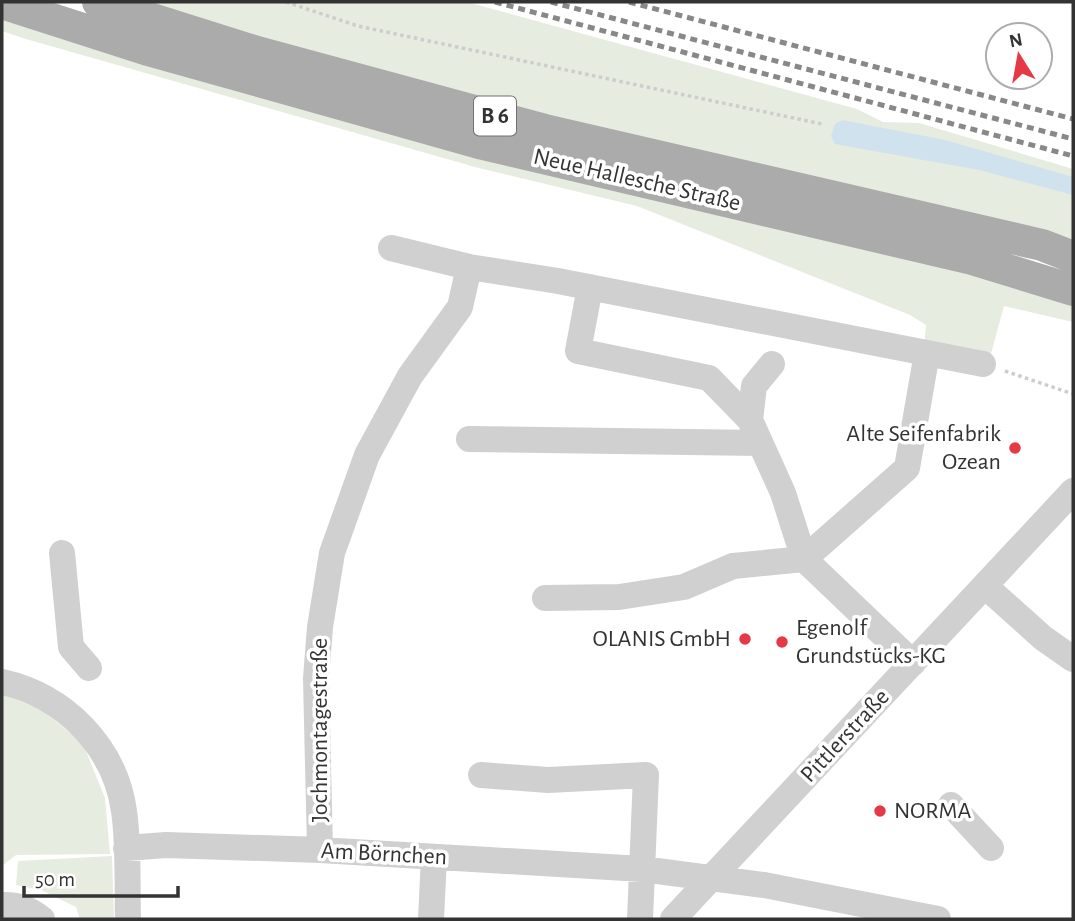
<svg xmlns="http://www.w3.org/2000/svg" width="1075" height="921" viewBox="0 0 1075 921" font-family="'Alegreya Sans',sans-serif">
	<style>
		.green { fill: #e6ecdf }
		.water { fill: #cfe2ee }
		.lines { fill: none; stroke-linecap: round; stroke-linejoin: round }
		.path { stroke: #cdcdcd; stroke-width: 3.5; stroke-dasharray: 3.5 3.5; stroke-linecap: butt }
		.minor { stroke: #d0d0d0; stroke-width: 26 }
		.major { stroke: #ababab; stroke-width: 32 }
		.rail { stroke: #888; stroke-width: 5; stroke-dasharray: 7 5; stroke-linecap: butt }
		.poi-dot { fill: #e63946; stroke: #fff; stroke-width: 2.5 }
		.labels { text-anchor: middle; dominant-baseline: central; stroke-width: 7; stroke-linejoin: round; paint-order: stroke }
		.shield { fill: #fff; stroke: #707070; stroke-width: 2 }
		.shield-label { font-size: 23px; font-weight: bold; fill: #333 }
		.street-label { font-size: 24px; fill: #333; stroke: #fff }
		.poi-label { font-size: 24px; fill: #333; stroke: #fff; text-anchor: end }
	</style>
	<rect width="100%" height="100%" fill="#fff"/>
	<!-- green -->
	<path class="green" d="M 143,2 L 467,2 L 857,109 L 883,122 L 919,123 L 1073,169 L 1073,246 C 762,170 448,99 143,2 Z
		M 2,13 L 1073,302 L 1073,322 L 1004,306 L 989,361 L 924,346 L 926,325 L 910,315 L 637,206 L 475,167 L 26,39 L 2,31 Z
		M 2,694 L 43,710 L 83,744 L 105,798 L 110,854 L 16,855 L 2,866 Z
		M 112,856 L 114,919 L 80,919 L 76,907 L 41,890 L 16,885 L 18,861 Z"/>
	<!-- water -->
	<path class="water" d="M 842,120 L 945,140 L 1073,177 L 1073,195 L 979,170 L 835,144 L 831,136 L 835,124 Z"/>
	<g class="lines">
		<!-- path -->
		<path class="path" d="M 286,2 L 358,26 L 822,124
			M 1005,371 L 1073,394"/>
		<!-- minor -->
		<path class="minor" d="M 391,248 L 469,267 L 558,281 L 983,364
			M 590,287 L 578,351 L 709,378 L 750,420
			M 772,364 L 754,386 L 750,420 L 783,493 L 804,559 L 913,663
			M 469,439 L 760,443
			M 62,553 L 71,647 L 89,668
			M 985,586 L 1043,638 L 1073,659
			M 545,598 L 619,597 L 684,587 L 733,566 L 804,559 L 907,468 L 927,353
			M 2,682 C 65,696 115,747 124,811 C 129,845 127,885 128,919
			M 481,775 L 548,780 L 646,775 L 640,919
			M 951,805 L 991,848
			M 126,848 L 166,845 L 320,850 L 642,869 L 764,885 L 938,919
			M 320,850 L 316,678 L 320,627 L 332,553 L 367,455 L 410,376 L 460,307 L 469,267
			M 2,905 C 18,904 30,909 42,919
			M 431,919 L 434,857
			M 673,919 L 1073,491"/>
		<!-- major -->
		<path class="major" d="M 98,2 L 257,52 L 545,130 L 1042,245 L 1073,257
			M 2,3 L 145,49 L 483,144 L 972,259 L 1073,290"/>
		<!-- rail -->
		<path class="rail" d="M 495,2 L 1073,156
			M 551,2 L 1073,139
			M 629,2 L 1073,119"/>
	</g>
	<!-- markers -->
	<g class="poi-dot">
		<circle cx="1015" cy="448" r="7"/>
		<circle cx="745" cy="639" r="7"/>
		<circle cx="782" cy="642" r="7"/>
		<circle cx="880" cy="811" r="7"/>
	</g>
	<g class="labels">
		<!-- shield labels -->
		<rect class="shield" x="474" y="96.5" width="42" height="39" rx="5"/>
		<g class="shield-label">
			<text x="495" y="116">B 6</text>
		</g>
		<!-- street labels -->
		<g class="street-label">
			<text transform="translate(637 180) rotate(13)">Neue Hallesche Straße</text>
			<text transform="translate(320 730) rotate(-90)">Jochmontagestraße</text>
			<text transform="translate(845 736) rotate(-47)">Pittlerstraße</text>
			<text transform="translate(384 854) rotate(3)">Am Börnchen</text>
		</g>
		<!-- poi labels -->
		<g class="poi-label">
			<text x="1001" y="434">Alte Seifenfabrik<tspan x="1001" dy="28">Ozean</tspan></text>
			<text x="796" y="628" text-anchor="start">Egenolf<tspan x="796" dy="28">Grundstücks-KG</tspan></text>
			<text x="731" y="639">OLANIS GmbH</text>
			<text x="894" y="811" text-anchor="start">NORMA</text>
		</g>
	</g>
	<!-- border -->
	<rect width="1075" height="921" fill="none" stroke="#333333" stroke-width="7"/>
	<!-- north arrow -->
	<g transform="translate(1019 56) rotate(349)"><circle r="33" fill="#ffffff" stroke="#adadad" stroke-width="2"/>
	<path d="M0-5L12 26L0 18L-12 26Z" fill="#e63946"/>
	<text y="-10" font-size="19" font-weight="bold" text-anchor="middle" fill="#333333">N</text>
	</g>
	<!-- scale -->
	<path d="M24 886v10h154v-10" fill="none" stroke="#333333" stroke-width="3.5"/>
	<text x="35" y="886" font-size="21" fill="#333333" stroke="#ffffff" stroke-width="5" paint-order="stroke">50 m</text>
</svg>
